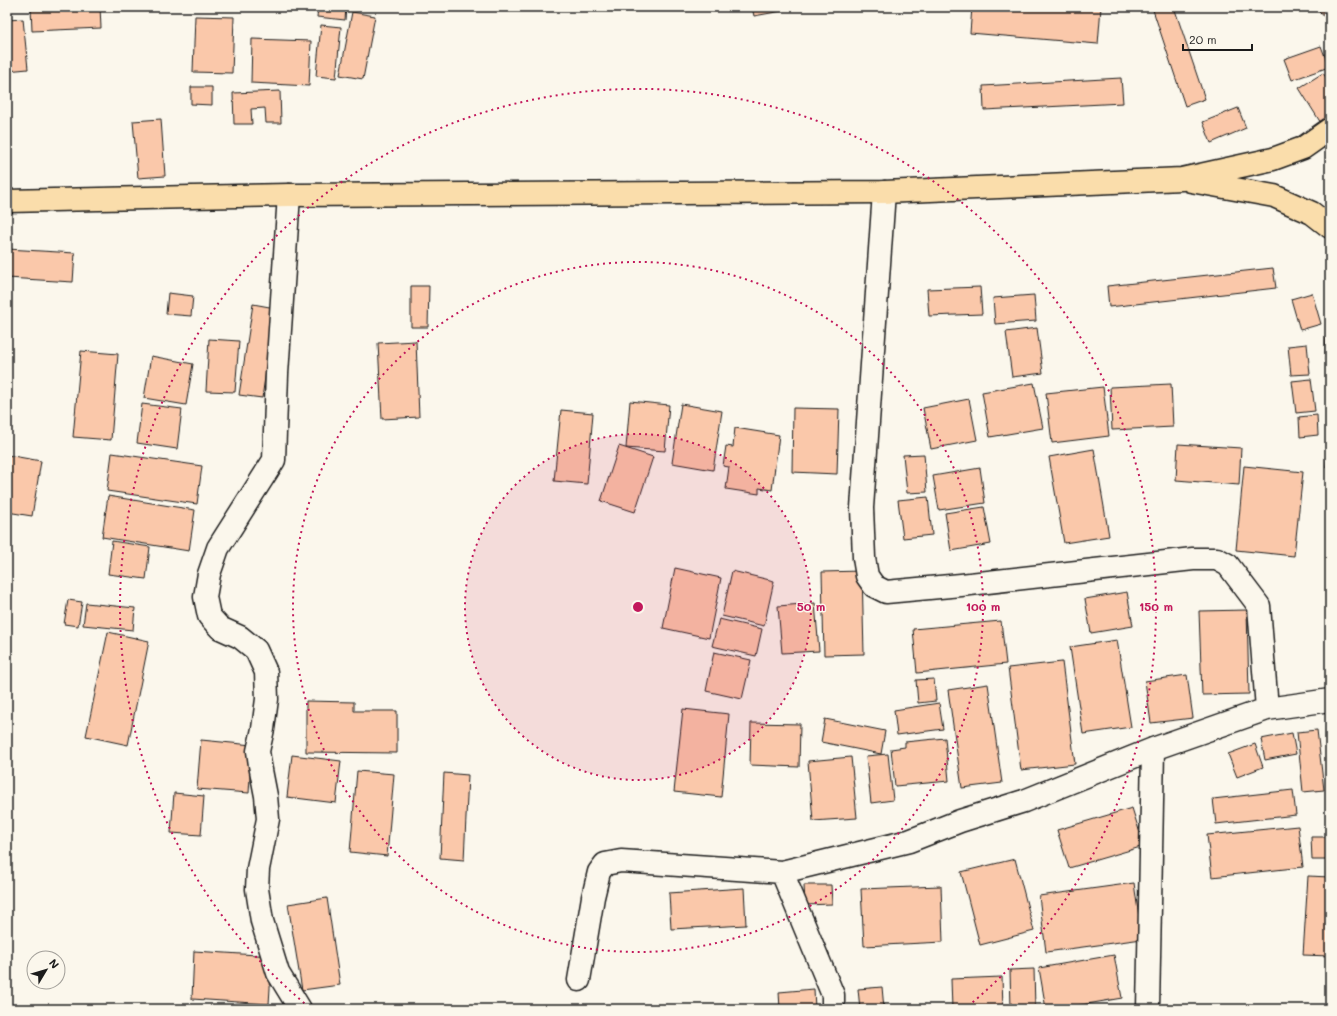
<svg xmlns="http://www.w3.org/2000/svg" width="1337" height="1016" viewBox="0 0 1337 1016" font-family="Mali,sans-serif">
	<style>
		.building { fill: #fac8aa; stroke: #1c1c1c }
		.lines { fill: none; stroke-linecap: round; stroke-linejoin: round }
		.minor-casing { stroke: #1c1c1c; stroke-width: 25 }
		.major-casing { stroke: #1c1c1c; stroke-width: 25 }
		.minor { stroke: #fbf7ec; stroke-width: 22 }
		.major { stroke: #faddab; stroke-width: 22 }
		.ring { fill: none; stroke: #c2185b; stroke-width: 2; stroke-dasharray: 2 4 }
		.centre { fill: #c2185b; stroke: #fbf7ec; stroke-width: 2 }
		.ring-label { font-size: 12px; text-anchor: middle; font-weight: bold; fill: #c2185b; stroke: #fbf7ec; stroke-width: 3; stroke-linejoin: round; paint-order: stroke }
	</style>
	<rect width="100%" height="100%" fill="#fbf7ec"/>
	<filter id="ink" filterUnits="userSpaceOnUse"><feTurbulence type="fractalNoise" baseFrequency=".025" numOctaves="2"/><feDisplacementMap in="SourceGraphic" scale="8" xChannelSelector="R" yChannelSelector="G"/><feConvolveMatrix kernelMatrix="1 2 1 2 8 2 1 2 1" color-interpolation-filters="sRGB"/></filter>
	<g filter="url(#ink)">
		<!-- building -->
		<path class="building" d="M 31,7 L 100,7 L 101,28 L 32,31 Z
			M 318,7 L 346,7 L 345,20 L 317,17 Z
			M 752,7 L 781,7 L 782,11 L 754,16 Z
			M 972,7 L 1101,7 L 1098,44 L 970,33 Z
			M 1152,7 L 1174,7 L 1205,99 L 1185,106 Z
			M 1316,7 L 1330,7 L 1330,24 Z
			M 352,12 L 375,16 L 363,79 L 340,75 Z
			M 195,16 L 234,17 L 232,73 L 193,72 Z
			M 23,19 L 28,69 L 7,71 L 7,20 Z
			M 321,25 L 341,27 L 336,78 L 316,76 Z
			M 252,39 L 311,41 L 309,86 L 251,83 Z
			M 1321,46 L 1329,67 L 1292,80 L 1284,59 Z
			M 1323,73 L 1330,83 L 1330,124 L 1324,128 L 1299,88 Z
			M 1121,78 L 1123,103 L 984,110 L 983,86 Z
			M 191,87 L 212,87 L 212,105 L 191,104 Z
			M 280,91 L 281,123 L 266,123 L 265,108 L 251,109 L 252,124 L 234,124 L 233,93 Z
			M 1238,108 L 1246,128 L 1211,143 L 1203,122 Z
			M 161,119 L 165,176 L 138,178 L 133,121 Z
			M 7,249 L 75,253 L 73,282 L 7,278 Z
			M 1273,268 L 1276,288 L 1109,307 L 1107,286 Z
			M 411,286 L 429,286 L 428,327 L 411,327 Z
			M 980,287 L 982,314 L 929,316 L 927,289 Z
			M 168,293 L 193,296 L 191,316 L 166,314 Z
			M 1312,293 L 1321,324 L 1300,330 L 1291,299 Z
			M 1034,295 L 1036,321 L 995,324 L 993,298 Z
			M 253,304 L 275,308 L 262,398 L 239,395 Z
			M 1037,328 L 1043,373 L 1012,377 L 1006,332 Z
			M 1326,337 L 1330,337 L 1330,361 L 1325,361 Z
			M 209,339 L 239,341 L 235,392 L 206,391 Z
			M 416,341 L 419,417 L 382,419 L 378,343 Z
			M 1307,344 L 1310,374 L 1291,375 L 1288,346 Z
			M 81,351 L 118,354 L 111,440 L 73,437 Z
			M 151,356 L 193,364 L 186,405 L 144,398 Z
			M 1311,379 L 1315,411 L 1296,413 L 1292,381 Z
			M 1034,383 L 1043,428 L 990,437 L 982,392 Z
			M 1171,384 L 1173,427 L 1112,430 L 1110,387 Z
			M 1103,387 L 1109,436 L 1052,443 L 1046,393 Z
			M 969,399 L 977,440 L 931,449 L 923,408 Z
			M 630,401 L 669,405 L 665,451 L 626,448 Z
			M 142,404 L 182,409 L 177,449 L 137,443 Z
			M 681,404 L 722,411 L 713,470 L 672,463 Z
			M 793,408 L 839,409 L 837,474 L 792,472 Z
			M 561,410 L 593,413 L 587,484 L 554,481 Z
			M 1317,415 L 1318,435 L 1300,437 L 1299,417 Z
			M 1329,423 L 1330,423 L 1330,467 L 1326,467 Z
			M 735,428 L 779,435 L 772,490 L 759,488 L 759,494 L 726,489 L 729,467 L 723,466 L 726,446 L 733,447 Z
			M 1178,444 L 1241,448 L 1239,485 L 1176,480 Z
			M 619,446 L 653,457 L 635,512 L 601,501 Z
			M 1094,449 L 1109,536 L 1064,543 L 1049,457 Z
			M 112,453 L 202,466 L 197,504 L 107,491 Z
			M 924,454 L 927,492 L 907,493 L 903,455 Z
			M 7,455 L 41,461 L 32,516 L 7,512 Z
			M 1244,466 L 1303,472 L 1294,556 L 1236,550 Z
			M 980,468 L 985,503 L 939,510 L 933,476 Z
			M 108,496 L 195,510 L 189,551 L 102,537 Z
			M 928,497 L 932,535 L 903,538 L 898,500 Z
			M 984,507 L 991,544 L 951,551 L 945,513 Z
			M 112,541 L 150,547 L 146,579 L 108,574 Z
			M 675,568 L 721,578 L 709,638 L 663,628 Z
			M 732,571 L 774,581 L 764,626 L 722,616 Z
			M 862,571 L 864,654 L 824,655 L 822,572 Z
			M 1127,592 L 1133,626 L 1091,633 L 1085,599 Z
			M 68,600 L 82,602 L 78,626 L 64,624 Z
			M 86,603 L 135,608 L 133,630 L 83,625 Z
			M 815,603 L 819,651 L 782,653 L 778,606 Z
			M 1247,610 L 1249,694 L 1202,695 L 1199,611 Z
			M 719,619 L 762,629 L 756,656 L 712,646 Z
			M 1001,621 L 1006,664 L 917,673 L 913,629 Z
			M 108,632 L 149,641 L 128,745 L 86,736 Z
			M 1117,640 L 1131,727 L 1083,734 L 1070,647 Z
			M 714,652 L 751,660 L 742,699 L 706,691 Z
			M 1062,662 L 1075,764 L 1021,770 L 1008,668 Z
			M 1187,675 L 1193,718 L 1151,723 L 1145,681 Z
			M 934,679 L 936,701 L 918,703 L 916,680 Z
			M 988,684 L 1002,783 L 962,788 L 948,690 Z
			M 306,701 L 354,702 L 354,711 L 397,711 L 397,753 L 306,752 Z
			M 939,703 L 943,729 L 897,735 L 894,710 Z
			M 683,709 L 729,714 L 721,797 L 674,792 Z
			M 825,719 L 885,731 L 881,754 L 821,742 Z
			M 751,723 L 800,724 L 799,767 L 750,765 Z
			M 1317,730 L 1324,790 L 1303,792 L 1297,732 Z
			M 1292,733 L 1296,754 L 1265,760 L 1261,739 Z
			M 945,738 L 949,781 L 895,786 L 891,749 L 905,747 L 905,742 Z
			M 201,740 L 252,745 L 249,793 L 197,789 Z
			M 1255,744 L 1263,767 L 1237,777 L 1228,754 Z
			M 888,754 L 893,800 L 871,803 L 866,756 Z
			M 292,755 L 341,761 L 336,803 L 287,797 Z
			M 851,757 L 857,818 L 813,821 L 808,761 Z
			M 357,771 L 394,774 L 387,856 L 350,852 Z
			M 444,773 L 468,775 L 464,860 L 440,858 Z
			M 1293,790 L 1296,815 L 1216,824 L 1213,799 Z
			M 174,793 L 204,796 L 201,835 L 171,833 Z
			M 1132,808 L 1144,846 L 1069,868 L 1057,830 Z
			M 1298,826 L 1303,867 L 1212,877 L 1207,835 Z
			M 1311,837 L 1330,837 L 1330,860 L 1312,860 Z
			M 1015,859 L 1034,931 L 980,945 L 961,872 Z
			M 1308,876 L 1330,877 L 1330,956 L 1303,955 Z
			M 1134,883 L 1142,939 L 1046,952 L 1039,896 Z
			M 804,885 L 831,885 L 832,904 L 805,905 Z
			M 941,886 L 943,942 L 864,946 L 861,889 Z
			M 744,888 L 746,925 L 671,929 L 669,893 Z
			M 327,898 L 340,985 L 302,990 L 288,904 Z
			M 194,951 L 272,956 L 269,1004 L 192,999 Z
			M 1114,955 L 1122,998 L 1058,1009 L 1046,1009 L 1039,968 Z
			M 1034,969 L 1035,1009 L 1011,1009 L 1010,970 Z
			M 1002,977 L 1003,1009 L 952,1009 L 951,979 Z
			M 882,987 L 884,1009 L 860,1009 L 858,989 Z
			M 814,989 L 815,1009 L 780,1009 L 779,992 Z"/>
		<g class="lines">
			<defs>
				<path id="minor" d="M 884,192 L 862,508 L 864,558 L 867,576 L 874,586 L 886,592 L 961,585 L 1193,559 L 1217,559 L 1228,565 L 1259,606 L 1267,709
					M 289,195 L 277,374 L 274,460 L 218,548 L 209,574 L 205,597 L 209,616 L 220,628 L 240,637 L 256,650 L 266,672 L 267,699 L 263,729 L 258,751 L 260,765 L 266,796 L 268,819 L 258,869 L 257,889 L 262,921 L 278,973 L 300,1009
					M 782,872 L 833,995 L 833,1009
					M 579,980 L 593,897 L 599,872 L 605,864 L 621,861 L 782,872 L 909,841 L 960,821 L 1024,801 L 1153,749 L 1267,709 L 1330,700
					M 1148,1009 L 1153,749"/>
				<path id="major" d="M 1191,181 L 1274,196 L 1312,213 L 1330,227
					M 7,201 L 289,195 L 884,192 L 1182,179 L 1273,159 L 1303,148 L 1330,129"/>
			</defs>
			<!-- minor casing -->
			<use href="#minor" class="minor-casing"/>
			<!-- major casing -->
			<use href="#major" class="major-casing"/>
			<!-- minor -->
			<use href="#minor" class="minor"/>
			<!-- major -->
			<use href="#major" class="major"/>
		</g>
	</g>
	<!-- distance rings -->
	<circle cx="638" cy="607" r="173" fill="#c2185b" fill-opacity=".12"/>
	<g class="ring">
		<circle cx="638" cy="607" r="173"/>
		<circle cx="638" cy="607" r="345"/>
		<path d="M309 1007A518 518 0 1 1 967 1007"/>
	</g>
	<circle cx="638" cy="607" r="6" class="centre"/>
	<g class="ring-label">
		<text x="811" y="611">50 m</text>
		<text x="983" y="611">100 m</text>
		<text x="1156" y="611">150 m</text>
	</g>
	<!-- margin -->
	<rect width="1337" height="1016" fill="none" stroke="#fbf7ec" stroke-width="24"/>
	<rect x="12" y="12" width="1313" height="992" fill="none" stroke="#1c1c1c" stroke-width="1.5" filter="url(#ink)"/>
	<!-- north arrow -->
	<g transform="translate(46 970) rotate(52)"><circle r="19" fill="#fbf7ec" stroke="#a29f99"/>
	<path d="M0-3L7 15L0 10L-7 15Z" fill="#1c1c1c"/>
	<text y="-6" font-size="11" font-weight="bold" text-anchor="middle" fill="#1c1c1c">N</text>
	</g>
	<!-- scale -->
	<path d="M1183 44v6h69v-6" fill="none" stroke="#1c1c1c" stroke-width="2"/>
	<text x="1189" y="44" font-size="12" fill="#1c1c1c" stroke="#fbf7ec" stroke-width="3" paint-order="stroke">20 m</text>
</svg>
